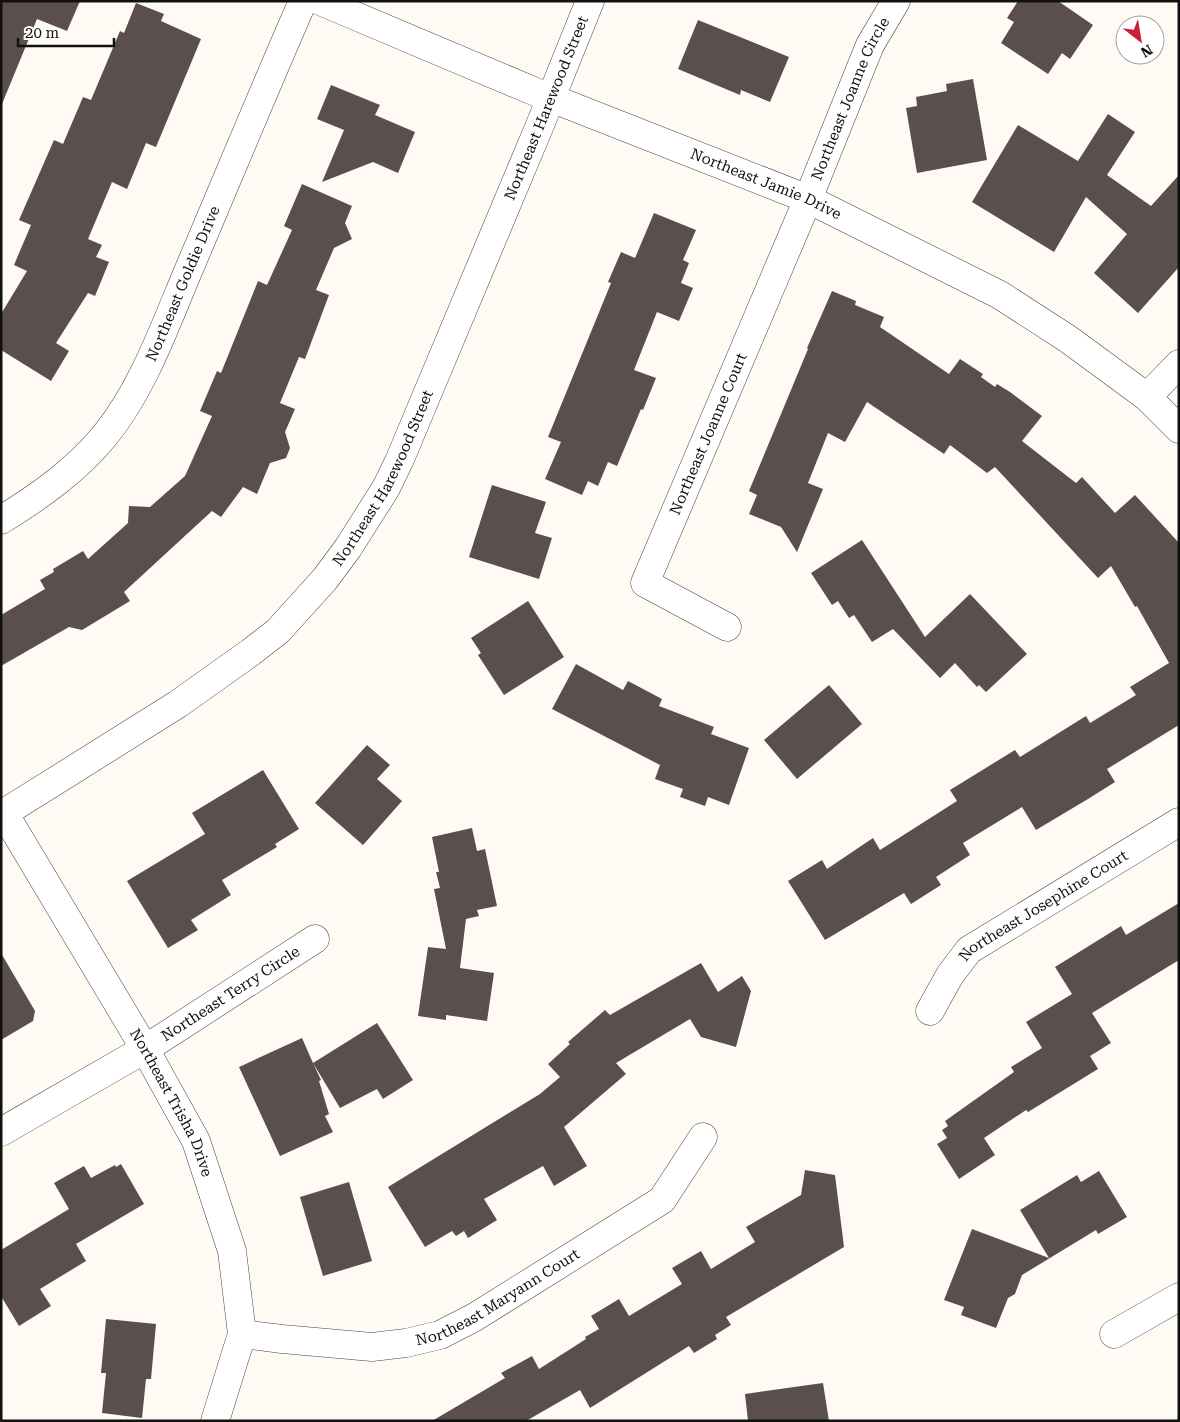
<svg xmlns="http://www.w3.org/2000/svg" width="1180" height="1422" viewBox="0 0 1180 1422" font-family="'Roboto Serif',serif">
	<style>
		.building { fill: #5a4f4c }
		.lines { fill: none; stroke-linecap: round; stroke-linejoin: round }
		.minor-casing { stroke: #444; stroke-width: 29 }
		.minor { stroke: #fff; stroke-width: 28 }
		.labels { text-anchor: middle; dominant-baseline: central; stroke-width: 5; stroke-linejoin: round; paint-order: stroke }
		.street-label { font-size: 15px; fill: #111; stroke: #fff }
	</style>
	<rect width="100%" height="100%" fill="#fffbf4"/>
	<!-- building -->
	<path class="building" d="M 1,1 L 80,1 L 67,31 L 37,19 L 2,104 L 1,104 Z
		M 1018,1 L 1058,1 L 1093,25 L 1070,59 L 1062,53 L 1048,74 L 1001,43 L 1014,22 L 1007,18 Z
		M 136,3 L 164,14 L 161,21 L 201,39 L 156,147 L 146,143 L 127,189 L 112,182 L 88,239 L 102,245 L 96,257 L 109,262 L 95,296 L 88,293 L 56,343 L 69,351 L 51,381 L 1,350 L 1,314 L 27,271 L 14,265 L 31,225 L 19,220 L 54,140 L 63,144 L 83,97 L 91,100 L 120,31 L 124,33 Z
		M 698,20 L 789,57 L 770,102 L 741,90 L 740,95 L 678,69 Z
		M 973,79 L 987,160 L 917,173 L 906,108 L 917,106 L 916,97 L 947,91 L 946,84 Z
		M 331,85 L 380,105 L 375,115 L 415,132 L 398,173 L 373,162 L 322,182 L 344,130 L 317,119 Z
		M 1108,114 L 1135,132 L 1107,175 L 1151,206 L 1179,175 L 1179,267 L 1138,313 L 1094,273 L 1127,234 L 1086,197 L 1054,252 L 972,202 L 1018,125 L 1078,161 Z
		M 302,184 L 352,206 L 345,223 L 352,239 L 334,248 L 316,290 L 329,295 L 305,359 L 299,357 L 280,403 L 295,409 L 285,432 L 290,448 L 286,458 L 270,463 L 257,494 L 243,487 L 221,517 L 212,511 L 124,592 L 130,601 L 82,630 L 69,627 L 1,666 L 1,615 L 45,589 L 40,580 L 54,572 L 53,569 L 83,551 L 88,559 L 128,523 L 129,506 L 150,507 L 185,476 L 212,416 L 200,411 L 217,371 L 221,373 L 258,281 L 267,285 L 292,230 L 284,226 Z
		M 654,213 L 696,230 L 683,260 L 689,263 L 681,283 L 693,288 L 679,321 L 657,312 L 634,370 L 656,378 L 643,410 L 641,409 L 617,466 L 608,462 L 598,486 L 588,481 L 582,495 L 545,479 L 561,442 L 548,437 L 611,283 L 608,282 L 621,252 L 635,258 Z
		M 832,291 L 856,301 L 855,305 L 884,317 L 880,327 L 949,374 L 960,359 L 983,374 L 981,377 L 995,387 L 997,384 L 1010,392 L 1042,416 L 1022,441 L 1076,483 L 1082,477 L 1115,513 L 1135,495 L 1179,543 L 1179,725 L 1107,769 L 1115,782 L 1088,799 L 1036,830 L 1022,807 L 963,843 L 970,855 L 936,877 L 941,885 L 911,904 L 904,893 L 825,940 L 788,881 L 822,860 L 827,869 L 873,838 L 880,850 L 957,801 L 950,790 L 1015,750 L 1020,757 L 1086,716 L 1090,723 L 1136,695 L 1130,687 L 1169,663 L 1137,606 L 1135,607 L 1111,566 L 1098,578 L 995,467 L 987,473 L 950,445 L 944,454 L 867,402 L 845,442 L 828,433 L 808,483 L 823,489 L 797,552 L 781,527 L 749,514 L 757,495 L 749,491 L 808,349 L 807,348 Z
		M 492,485 L 546,502 L 535,533 L 552,538 L 539,579 L 469,557 Z
		M 862,540 L 925,637 L 970,594 L 1027,654 L 986,692 L 979,685 L 977,687 L 955,663 L 940,678 L 893,629 L 872,642 L 854,615 L 849,618 L 838,601 L 832,605 L 811,573 Z
		M 528,601 L 564,657 L 504,695 L 478,655 L 481,653 L 471,638 Z
		M 576,664 L 623,690 L 628,681 L 662,699 L 659,706 L 714,727 L 711,734 L 749,748 L 729,805 L 708,797 L 705,806 L 680,797 L 683,789 L 655,779 L 660,765 L 552,709 Z
		M 829,685 L 862,724 L 797,779 L 764,740 Z
		M 367,745 L 390,765 L 377,779 L 402,801 L 363,845 L 315,803 Z
		M 263,770 L 299,829 L 275,844 L 277,847 L 222,880 L 231,895 L 191,920 L 198,930 L 168,948 L 127,881 L 205,834 L 192,813 Z
		M 472,828 L 477,851 L 485,849 L 497,906 L 477,910 L 479,916 L 466,919 L 460,968 L 494,973 L 487,1021 L 446,1015 L 446,1020 L 418,1016 L 428,947 L 446,949 L 434,889 L 440,888 L 436,872 L 439,872 L 432,837 Z
		M 1179,903 L 1179,960 L 1092,1013 L 1111,1043 L 1090,1056 L 1098,1069 L 1028,1112 L 1026,1110 L 984,1138 L 995,1155 L 959,1179 L 937,1144 L 947,1138 L 942,1130 L 948,1126 L 945,1121 L 1014,1072 L 1011,1067 L 1042,1048 L 1026,1022 L 1072,994 L 1055,967 L 1121,926 L 1126,935 Z
		M 1,953 L 35,1011 L 33,1021 L 1,1040 Z
		M 701,963 L 718,992 L 742,976 L 751,991 L 736,1047 L 701,1037 L 690,1019 L 616,1063 L 626,1074 L 564,1127 L 587,1166 L 554,1186 L 543,1166 L 484,1199 L 497,1220 L 468,1238 L 464,1231 L 456,1236 L 452,1231 L 425,1247 L 388,1187 L 540,1094 L 560,1077 L 548,1064 L 570,1044 L 568,1042 L 605,1010 L 610,1015 Z
		M 377,1023 L 413,1080 L 383,1099 L 377,1089 L 340,1108 L 313,1063 L 321,1080 L 319,1081 L 329,1114 L 325,1116 L 333,1132 L 280,1156 L 239,1067 L 302,1038 L 313,1063 Z
		M 121,1164 L 144,1204 L 76,1244 L 86,1261 L 40,1289 L 51,1306 L 19,1326 L 1,1296 L 1,1250 L 69,1209 L 54,1183 L 84,1166 L 91,1178 L 115,1165 L 116,1167 Z
		M 805,1170 L 835,1175 L 844,1247 L 726,1317 L 731,1325 L 715,1335 L 717,1339 L 694,1353 L 689,1346 L 590,1408 L 580,1390 L 526,1421 L 432,1421 L 505,1378 L 501,1373 L 532,1356 L 539,1369 L 586,1339 L 585,1337 L 599,1329 L 591,1316 L 619,1299 L 629,1316 L 682,1284 L 672,1268 L 701,1251 L 711,1269 L 755,1242 L 746,1227 L 801,1195 Z
		M 1099,1171 L 1127,1217 L 1098,1234 L 1096,1230 L 1022,1275 L 1015,1294 L 1008,1298 L 996,1328 L 961,1315 L 964,1307 L 944,1300 L 972,1229 L 1049,1258 L 1020,1210 L 1077,1175 L 1081,1182 Z
		M 349,1182 L 372,1261 L 323,1276 L 300,1197 Z
		M 106,1319 L 156,1324 L 151,1379 L 146,1379 L 142,1418 L 102,1413 L 106,1373 L 101,1373 Z
		M 823,1383 L 829,1421 L 748,1421 L 745,1394 Z"/>
	<g class="lines">
		<defs>
			<g id="minor">
				<path id="s1" d="M 320,1 L 538,93 L 808,199 L 1000,295 L 1068,339 L 1147,397 L 1179,429"/>
				<path d="M 1147,397 L 1179,364"/>
				<path id="s2" d="M 1,520 C 40,496 78,469 106,434 C 143,389 166,323 189,269 C 227,180 264,90 303,1"/>
				<path id="s3" d="M 727,627 L 645,583 L 808,199 L 870,45 L 896,1"/>
				<path id="s4" d="M 4,813 L 145,1049 L 196,1141 L 232,1251 L 242,1334 L 215,1421"/>
				<path id="s5" d="M 1,815 L 178,704 L 251,652 L 278,631 L 325,579 L 348,548 L 386,488 L 400,459 L 540,125 L 590,1"/>
				<path id="s6" d="M 930,1011 L 950,975 L 969,950 L 1179,822"/>
				<path id="s7" d="M 1,1132 L 145,1049 L 315,939"/>
				<path id="s8" d="M 242,1334 L 282,1339 L 372,1347 L 406,1343 L 440,1335 L 475,1317 L 662,1200 L 703,1137"/>
				<path d="M 1114,1334 L 1179,1297"/>
			</g>
		</defs>
		<!-- minor casing -->
		<use href="#minor" class="minor-casing"/>
		<!-- minor -->
		<use href="#minor" class="minor"/>
	</g>
	<g class="labels">
		<!-- street labels -->
		<g class="street-label">
			<text stroke="none"><textPath href="#s3" startOffset="619">Northeast Joanne Circle</textPath></text>
			<text stroke="none"><textPath href="#s5" startOffset="925">Northeast Harewood Street</textPath></text>
			<text stroke="none"><textPath href="#s1" startOffset="482">Northeast Jamie Drive</textPath></text>
			<text stroke="none"><textPath href="#s2" startOffset="306">Northeast Goldie Drive</textPath></text>
			<text stroke="none"><textPath href="#s3" startOffset="255">Northeast Joanne Court</textPath></text>
			<text stroke="none"><textPath href="#s5" startOffset="520">Northeast Harewood Street</textPath></text>
			<text stroke="none"><textPath href="#s6" startOffset="159">Northeast Josephine Court</textPath></text>
			<text stroke="none"><textPath href="#s7" startOffset="268">Northeast Terry Circle</textPath></text>
			<text stroke="none"><textPath href="#s4" startOffset="335">Northeast Trisha Drive</textPath></text>
			<text stroke="none"><textPath href="#s8" startOffset="268">Northeast Maryann Court</textPath></text>
		</g>
	</g>
	<!-- border -->
	<rect width="1180" height="1422" fill="none" stroke="#111111" stroke-width="5"/>
	<!-- north arrow -->
	<g transform="translate(1140 40) rotate(149)"><circle r="24" fill="#ffffff" stroke="#a0a0a0"/>
	<path d="M0-4L9 19L0 12L-9 19Z" fill="#cc1d3e"/>
	<text y="-8" font-size="14" font-weight="bold" text-anchor="middle" fill="#111111">N</text>
	</g>
	<!-- scale -->
	<path d="M18 38v8h96v-8" fill="none" stroke="#111111" stroke-width="2.5"/>
	<text x="25" y="38" font-size="15" fill="#111111" stroke="#ffffff" stroke-width="4" paint-order="stroke">20 m</text>
</svg>
